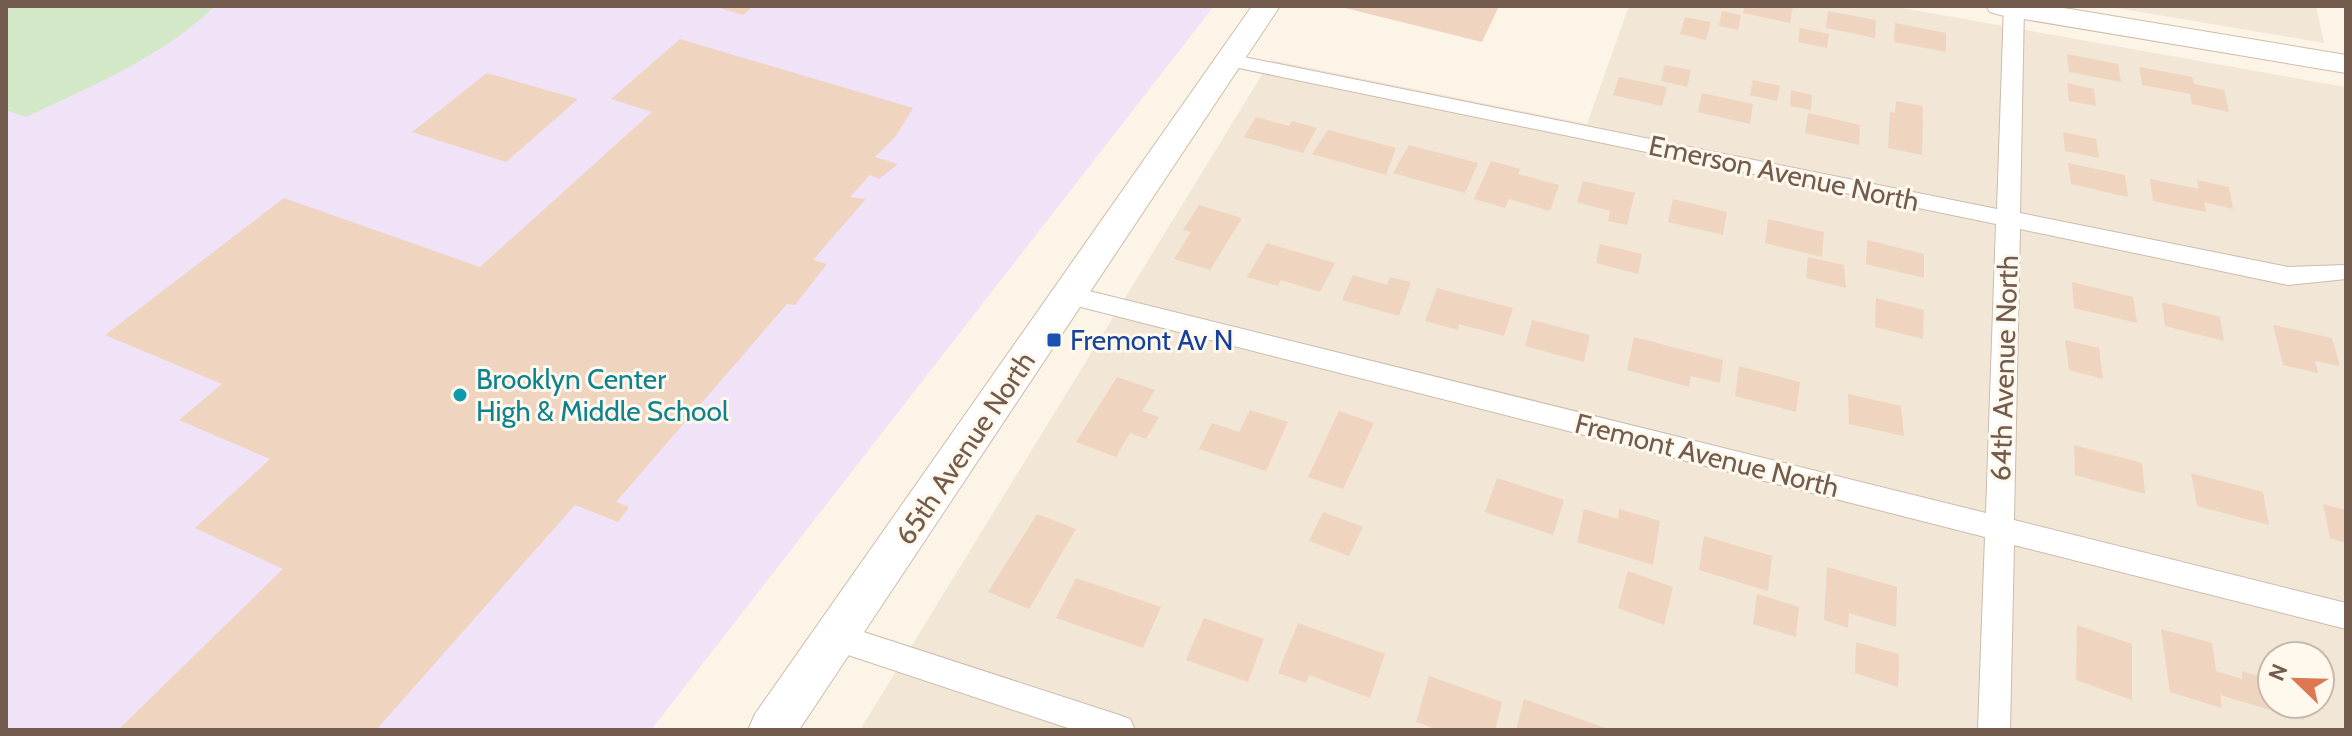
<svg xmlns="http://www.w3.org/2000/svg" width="2352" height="736" viewBox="0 0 2352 736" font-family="Cabin,sans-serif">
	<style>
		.residential { fill: #f2e6d6; fill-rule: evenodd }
		.education { fill: #f1e3f7 }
		.green { fill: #d2e8c6 }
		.building { fill: #efd4c0 }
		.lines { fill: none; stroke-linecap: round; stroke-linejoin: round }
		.street-casing { stroke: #ccbcad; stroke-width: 2 }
		.secondary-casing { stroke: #cfbdab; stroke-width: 2 }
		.street { fill: #fff; fill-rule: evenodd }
		.secondary { fill: #fff; fill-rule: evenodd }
		.transit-dot { fill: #1a4fb4; stroke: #fef8ed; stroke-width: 3 }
		.culture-dot { fill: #0f9aa8; stroke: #fef8ed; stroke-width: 3 }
		.labels { text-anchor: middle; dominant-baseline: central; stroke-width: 6; stroke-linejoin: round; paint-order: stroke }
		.street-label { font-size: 28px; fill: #735c4d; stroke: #fef8ed }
		.transit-label { font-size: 28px; fill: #164399; stroke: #fef8ed; text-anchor: start }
		.culture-label { font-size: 28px; fill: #0d838f; stroke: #fef8ed; text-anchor: start }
	</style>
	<rect width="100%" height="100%" fill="#fbf4e7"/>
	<!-- residential -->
	<path class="residential" d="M 1629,6 L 1891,6 L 2345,87 L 2346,730 L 860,730 L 1271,60 L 1587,124 ZM 2272,656 L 2320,656 L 2320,704 L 2272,704 Z
		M 2105,6 L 2316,6 L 2324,43 Z"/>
	<!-- education -->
	<path class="education" d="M 6,6 L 1214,6 L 651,730 L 6,730 Z"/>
	<!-- green -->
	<path class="green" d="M 6,6 L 215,6 C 162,57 92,86 26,117 L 6,110 Z"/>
	<!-- building -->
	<path class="building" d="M 713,6 L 753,6 L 743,15 Z
		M 1337,6 L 1499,6 L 1482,42 Z
		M 1745,6 L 1793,6 L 1790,23 L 1743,13 Z
		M 1722,11 L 1741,15 L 1738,30 L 1719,26 Z
		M 1828,11 L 1876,20 L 1875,38 L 1826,28 Z
		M 1685,17 L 1711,22 L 1706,40 L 1680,34 Z
		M 1895,23 L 1946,33 L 1946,52 L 1894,42 Z
		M 1800,28 L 1829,34 L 1827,48 L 1798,42 Z
		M 680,39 L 913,108 L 896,136 L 875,157 L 898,164 L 879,179 L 870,175 L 850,197 L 866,199 L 813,260 L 827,264 L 795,305 L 787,304 L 616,502 L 629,507 L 618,522 L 575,505 L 376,730 L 118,730 L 283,569 L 195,528 L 270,459 L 179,420 L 222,384 L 105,335 L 284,198 L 480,267 L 652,112 L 611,99 Z
		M 2067,54 L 2118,64 L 2121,82 L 2069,72 Z
		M 1665,65 L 1691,70 L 1687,87 L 1661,81 Z
		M 2139,67 L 2192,77 L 2194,84 L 2224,90 L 2229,112 L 2192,104 L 2190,94 L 2142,85 Z
		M 487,73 L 578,99 L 506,162 L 412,132 Z
		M 1619,77 L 1667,87 L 1662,106 L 1613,95 Z
		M 1753,80 L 1780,86 L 1777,101 L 1750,95 Z
		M 2067,83 L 2094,89 L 2096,106 L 2069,101 Z
		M 1791,90 L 1812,95 L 1811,110 L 1790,106 Z
		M 1702,93 L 1753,104 L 1750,124 L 1698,112 Z
		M 1896,101 L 1923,106 L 1922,155 L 1888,148 L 1890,112 L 1895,113 Z
		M 1808,113 L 1860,125 L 1859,145 L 1805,133 Z
		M 1256,117 L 1289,126 L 1292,121 L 1317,128 L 1303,153 L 1244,137 Z
		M 1328,130 L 1396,148 L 1386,175 L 1312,154 Z
		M 2063,132 L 2096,139 L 2099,158 L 2065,151 Z
		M 1409,145 L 1478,163 L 1465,193 L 1393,173 Z
		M 1491,161 L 1520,169 L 1518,174 L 1559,185 L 1550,211 L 1509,199 L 1505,208 L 1474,199 Z
		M 2068,163 L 2125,175 L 2128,197 L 2071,184 Z
		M 2150,179 L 2199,189 L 2197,180 L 2229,187 L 2233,209 L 2204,202 L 2206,212 L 2153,201 Z
		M 1583,181 L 1635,193 L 1627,225 L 1608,221 L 1610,211 L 1577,202 Z
		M 1673,199 L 1727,212 L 1723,235 L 1668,222 Z
		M 1199,205 L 1242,218 L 1210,270 L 1174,259 L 1191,232 L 1183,230 Z
		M 1768,219 L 1824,232 L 1822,257 L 1765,243 Z
		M 1867,240 L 1924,254 L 1924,278 L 1866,264 Z
		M 1267,243 L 1335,263 L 1320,292 L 1281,280 L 1278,286 L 1247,277 Z
		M 1600,244 L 1642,254 L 1638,274 L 1596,263 Z
		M 1808,257 L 1844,265 L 1846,288 L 1806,278 Z
		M 1353,275 L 1387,285 L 1390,277 L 1411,282 L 1399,316 L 1342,300 Z
		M 2072,282 L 2133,297 L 2137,323 L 2074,308 Z
		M 1437,288 L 1513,308 L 1504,336 L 1459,324 L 1458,330 L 1425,321 Z
		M 1876,298 L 1924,310 L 1923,339 L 1875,327 Z
		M 2162,302 L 2220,317 L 2224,341 L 2165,326 Z
		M 1532,320 L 1590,335 L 1584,362 L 1525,346 Z
		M 2273,325 L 2332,338 L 2340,366 L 2315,361 L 2318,373 L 2283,365 Z
		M 1634,337 L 1723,360 L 1720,383 L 1691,376 L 1689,387 L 1627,370 Z
		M 2065,340 L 2099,348 L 2103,379 L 2069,370 Z
		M 1739,366 L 1800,382 L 1796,412 L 1735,396 Z
		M 1117,377 L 1155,390 L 1142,411 L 1159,417 L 1146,439 L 1130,433 L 1116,457 L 1076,442 Z
		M 1848,394 L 1901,406 L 1904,436 L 1849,424 Z
		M 1250,410 L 1288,422 L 1266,471 L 1199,449 L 1212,423 L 1239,432 Z
		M 1339,411 L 1374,423 L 1343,489 L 1308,477 Z
		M 2074,445 L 2142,463 L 2145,494 L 2075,475 Z
		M 2191,473 L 2263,492 L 2269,525 L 2197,506 Z
		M 1497,478 L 1564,500 L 1553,535 L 1485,512 Z
		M 2323,504 L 2346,510 L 2346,543 L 2330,538 Z
		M 1584,509 L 1618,519 L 1619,509 L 1660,521 L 1653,565 L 1577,542 Z
		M 1323,512 L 1363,527 L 1349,556 L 1309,541 Z
		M 1037,514 L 1076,529 L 1029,609 L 988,592 Z
		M 1704,536 L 1772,556 L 1768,591 L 1699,570 Z
		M 1827,567 L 1897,587 L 1896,627 L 1849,613 L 1848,628 L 1824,620 Z
		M 1628,571 L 1673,587 L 1664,625 L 1618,608 Z
		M 1076,578 L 1161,607 L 1143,648 L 1056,618 Z
		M 1757,594 L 1799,607 L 1796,637 L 1753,624 Z
		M 1204,618 L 1264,639 L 1248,682 L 1186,660 Z
		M 1298,623 L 1385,654 L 1370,698 L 1309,675 L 1306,683 L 1278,673 Z
		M 2077,625 L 2132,644 L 2132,700 L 2076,680 Z
		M 2161,629 L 2212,643 L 2216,671 L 2242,679 L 2242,671 L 2272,680 L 2272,704 L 2301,704 L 2304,720 L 2220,695 L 2222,708 L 2170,692 Z
		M 1856,642 L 1899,654 L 1898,687 L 1855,673 Z
		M 1429,676 L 1502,702 L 1495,730 L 1439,730 L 1416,722 Z
		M 1524,699 L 1611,730 L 1516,730 Z"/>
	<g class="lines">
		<defs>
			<path id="street" d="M 2004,6 L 2024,6 L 2020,213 L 2288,267 L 2346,265 L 2346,279 L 2288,285 L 2020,229 L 2014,520 L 2346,603 L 2346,629 L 2014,545 L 2010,730 L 1978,730 L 1985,537 L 1069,304 L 1060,301 L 1057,295 L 1060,289 L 1069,286 L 1986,513 L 1996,224 L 1229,66 L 1219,60 L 1229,54 L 1997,209 Z
				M 836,623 L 1119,715 L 1130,719 L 1135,730 L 1074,730 L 836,651 L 825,647 L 821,637 L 825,627 Z"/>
			<path id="secondary" d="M 1252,6 L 1280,6 L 799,730 L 748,730 L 755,714 Z
				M 1986,6 L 2052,6 L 2346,55 L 2346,73 L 2000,15 L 1990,12 Z"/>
		</defs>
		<!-- street casing -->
		<use href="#street" class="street-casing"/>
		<!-- secondary casing -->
		<use href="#secondary" class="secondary-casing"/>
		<!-- street -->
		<use href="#street" class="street"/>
		<!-- secondary -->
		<use href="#secondary" class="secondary"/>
	</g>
	<!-- markers -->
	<rect class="transit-dot" x="1046" y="332" width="16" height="16" rx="4"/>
	<circle class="culture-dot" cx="460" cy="395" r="8"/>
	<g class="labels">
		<!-- street labels -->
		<g class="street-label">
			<text transform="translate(1784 173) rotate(12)">Emerson Avenue North</text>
			<text transform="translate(2004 368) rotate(-88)">64th Avenue North</text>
			<text transform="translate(965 448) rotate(-56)">65th Avenue North</text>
			<text transform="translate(1707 455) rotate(14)">Fremont Avenue North</text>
		</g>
		<!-- transit labels -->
		<g class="transit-label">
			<text x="1070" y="340">Fremont Av N</text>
		</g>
		<!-- culture labels -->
		<g class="culture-label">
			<text x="476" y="379">Brooklyn Center<tspan x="476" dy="32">High &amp; Middle School</tspan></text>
		</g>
	</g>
	<!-- border -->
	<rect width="2352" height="736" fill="none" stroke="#735c4d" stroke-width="16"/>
	<!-- north arrow -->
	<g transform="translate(2296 680) rotate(293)"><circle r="38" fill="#fef8ed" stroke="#c6baad" stroke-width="2"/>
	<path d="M0-6L14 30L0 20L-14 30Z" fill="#de7853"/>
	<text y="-12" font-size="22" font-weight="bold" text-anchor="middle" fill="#735c4d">N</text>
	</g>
</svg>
